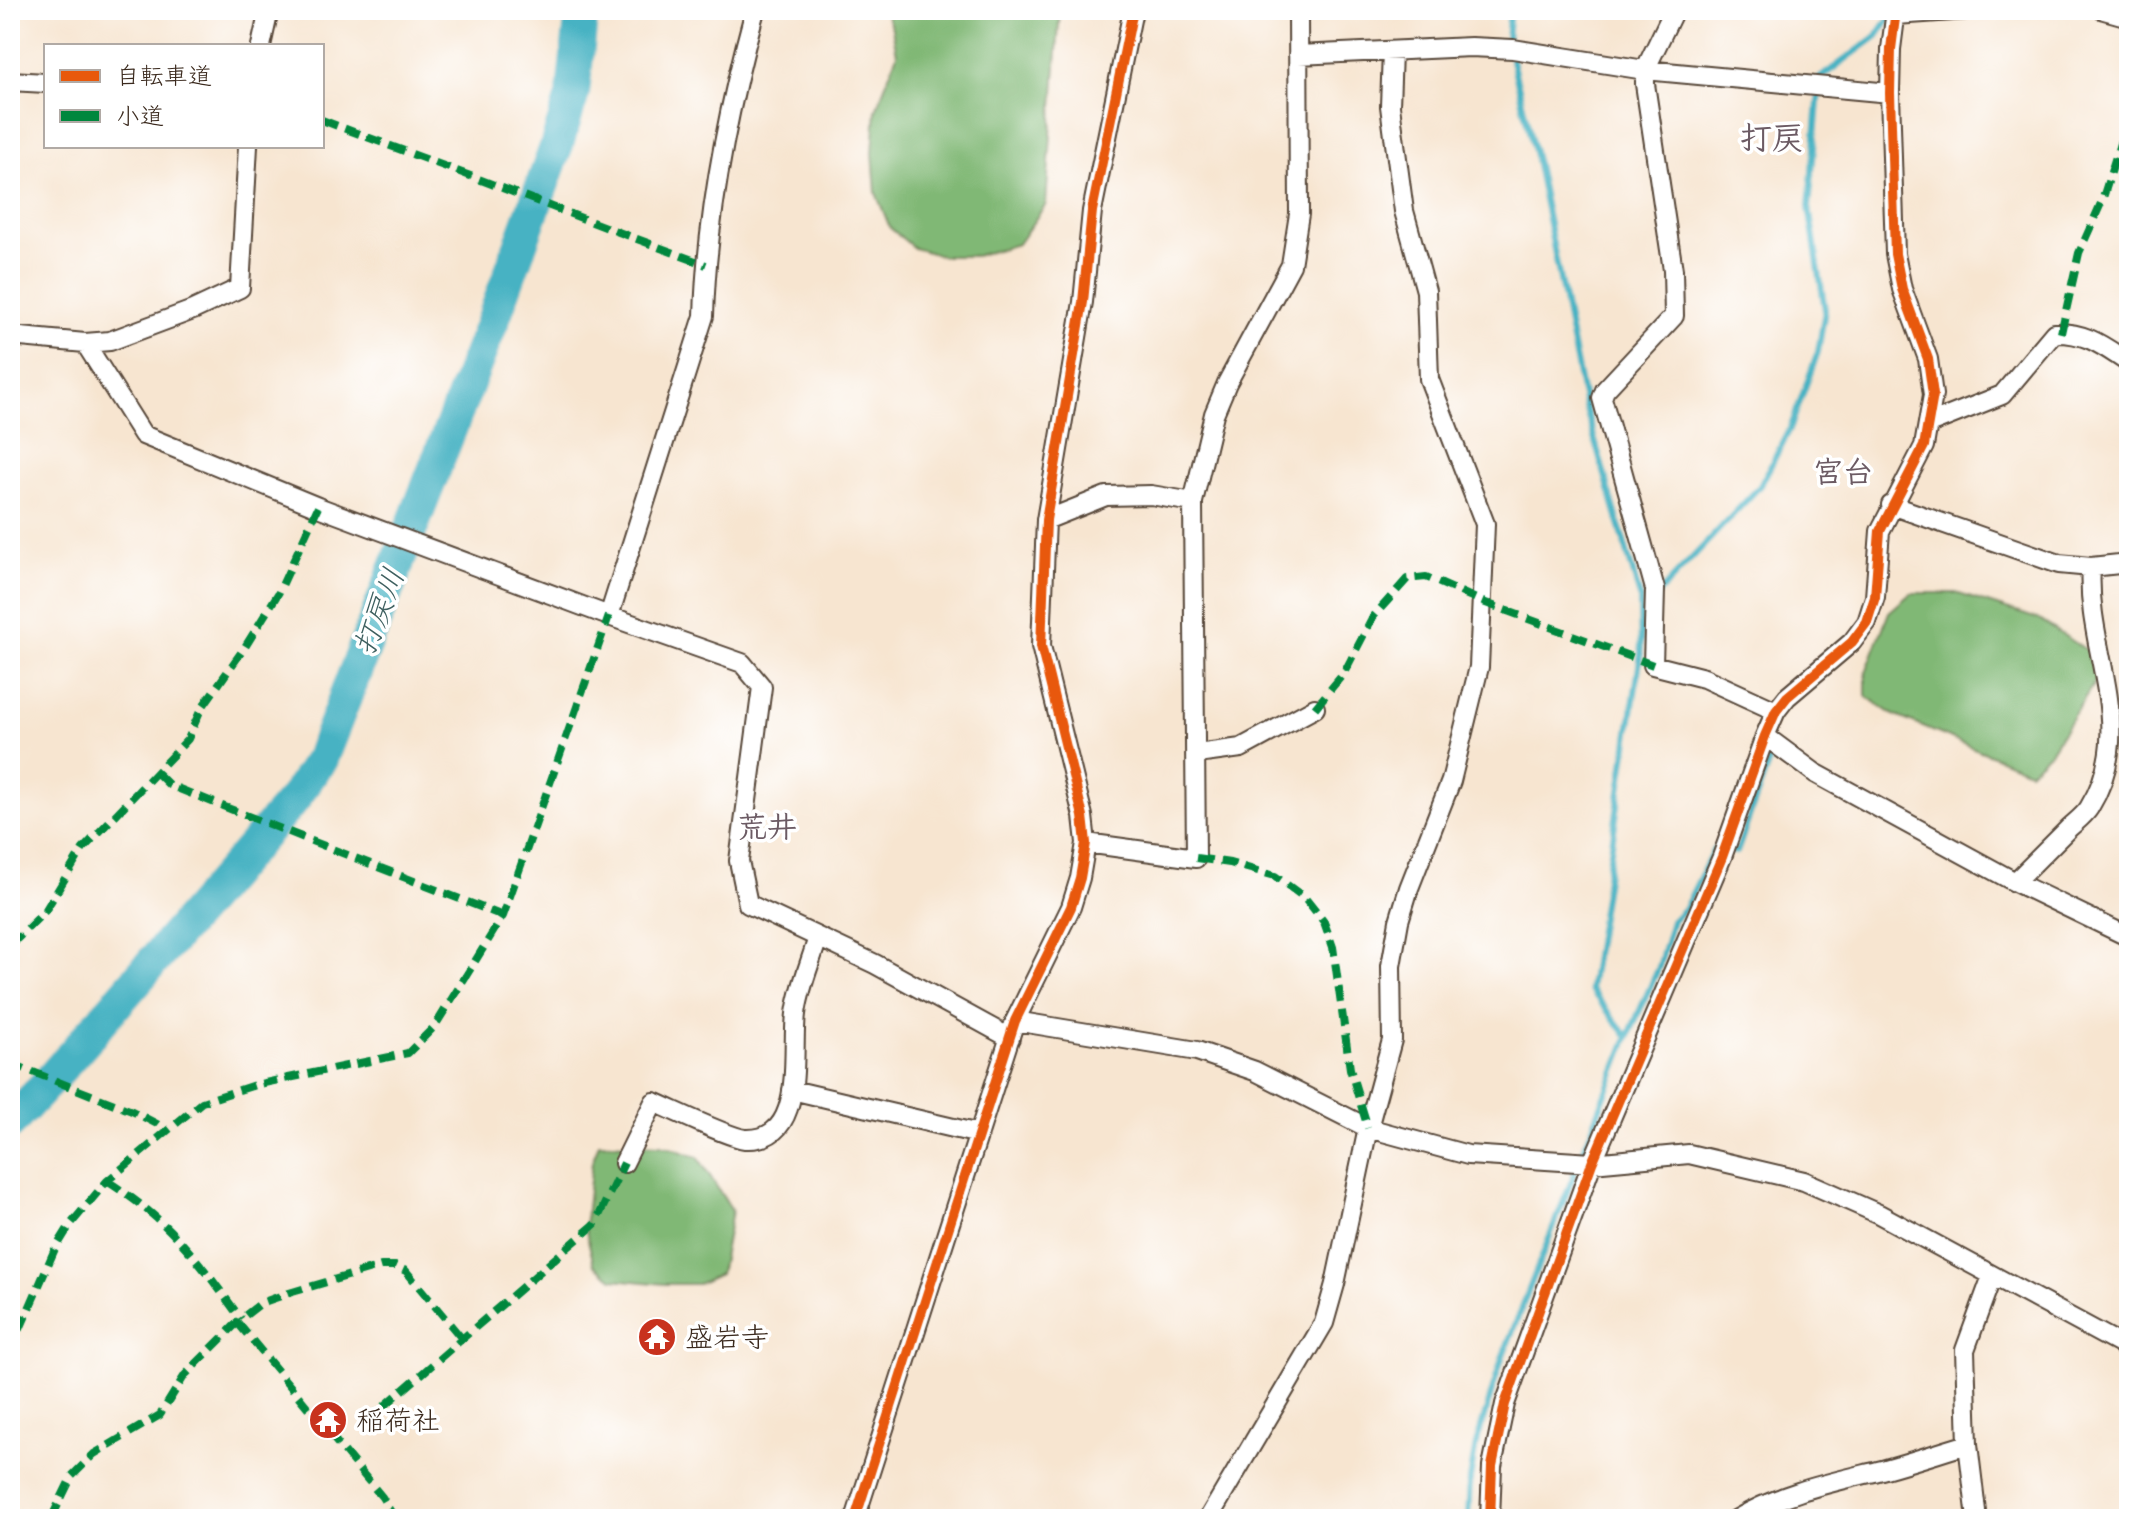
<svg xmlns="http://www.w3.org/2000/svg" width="2139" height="1529" viewBox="0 0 2139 1529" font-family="'Patrick Hand','Klee One',sans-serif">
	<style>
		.forest { fill: #80b874; stroke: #5e7149; stroke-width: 2 }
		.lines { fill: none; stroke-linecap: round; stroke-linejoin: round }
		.stream { stroke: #46b2c3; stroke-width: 6 }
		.river { stroke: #46b2c3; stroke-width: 34 }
		.minor-casing { stroke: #574639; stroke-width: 22 }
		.minor { stroke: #fff; stroke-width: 18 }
		.quiet { stroke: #00873e; stroke-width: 8; stroke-dasharray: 16 8; stroke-linecap: butt }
		.cycleway-casing { stroke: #fff; stroke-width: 15 }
		.cycleway { stroke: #e8590c; stroke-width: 10 }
		.labels { text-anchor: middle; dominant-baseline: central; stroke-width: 7; stroke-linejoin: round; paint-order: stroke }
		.poi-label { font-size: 28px; fill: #3b2a1e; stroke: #fff; text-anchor: start }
		.neighbourhood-label { font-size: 30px; font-weight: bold; fill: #6c5b64; stroke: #fff }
		.water-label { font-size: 30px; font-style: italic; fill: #3f6060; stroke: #fff }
		.quarter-label { font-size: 32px; font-weight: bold; fill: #6c5b64; stroke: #fff }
	</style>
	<rect width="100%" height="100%" fill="#fff"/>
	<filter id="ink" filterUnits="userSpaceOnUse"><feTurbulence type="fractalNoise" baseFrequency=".0125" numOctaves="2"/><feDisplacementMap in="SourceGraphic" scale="16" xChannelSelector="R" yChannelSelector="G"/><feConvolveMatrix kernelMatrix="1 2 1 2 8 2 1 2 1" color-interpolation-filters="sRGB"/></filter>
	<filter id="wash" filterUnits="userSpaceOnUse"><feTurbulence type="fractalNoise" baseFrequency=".006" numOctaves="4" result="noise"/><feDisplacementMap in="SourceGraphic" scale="32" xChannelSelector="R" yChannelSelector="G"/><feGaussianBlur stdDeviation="1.8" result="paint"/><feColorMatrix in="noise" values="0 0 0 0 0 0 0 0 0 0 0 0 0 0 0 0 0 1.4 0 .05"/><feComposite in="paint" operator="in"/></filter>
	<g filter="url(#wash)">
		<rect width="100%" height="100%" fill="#f7e5d0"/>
		<!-- forest -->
		<path class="forest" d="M 884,10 L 1060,10 L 1046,204 L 1018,244 L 975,256 L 942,256 L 914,248 L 890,228 L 876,193 L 873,153 L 876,110 L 897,54 L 892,28 Z
			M 1911,593 L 1956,593 L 2038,619 L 2088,651 L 2098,677 L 2050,752 L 2029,771 L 1894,715 L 1866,696 L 1866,672 L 1889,612 Z
			M 599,1143 L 661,1145 L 698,1157 L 732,1211 L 720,1274 L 698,1284 L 665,1284 L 613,1279 L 594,1265 L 585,1227 L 592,1162 Z"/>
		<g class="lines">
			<!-- stream -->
			<path class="stream" d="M 1510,10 L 1507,39 L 1537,164 L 1585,406 L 1640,597 L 1641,653 L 1590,989 L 1628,1037
				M 1659,593 L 1760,486 L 1790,429 L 1818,352 L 1825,310 L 1809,207 L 1820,78 L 1877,36 L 1888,20
				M 1468,1519 L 1470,1479 L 1476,1444 L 1502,1358 L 1628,1037 L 1659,967 L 1672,921 L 1685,908 L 1714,849 L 1737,852 L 1769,761"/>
			<!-- river -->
			<path class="river" d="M 10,1123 L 52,1078 L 293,800 L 321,759 L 496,312 L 556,147 L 573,93 L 582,10"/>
		</g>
	</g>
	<g filter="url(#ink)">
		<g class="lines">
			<defs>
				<path id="minor" d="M 1674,10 L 1645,70 L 1645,84 L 1673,270 L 1674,316 L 1605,390 L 1602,398 L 1655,589 L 1653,665 L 1704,678 L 1776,711
					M 2104,10 L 2129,17
					M 1896,15 L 1967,10
					M 261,46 L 269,10
					M 1298,55 L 1471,47 L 1513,49 L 1645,70 L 1890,93
					M 10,81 L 46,83
					M 10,336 L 85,343 L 110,341 L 193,310 L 240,288 L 248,146
					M 85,343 L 143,435 L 318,507 L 609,616 L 742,663 L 762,687 L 739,861 L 748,904 L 875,964 L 1010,1038
					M 1929,424 L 2002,395 L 2054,333 C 2087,332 2103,346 2129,363
					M 1891,505 L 2059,564 L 2091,567 C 2085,650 2139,727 2089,808 C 2084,816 2074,823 2067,830 C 2050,847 2032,865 2015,882
					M 1046,520 L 1106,496 L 1151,495 L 1193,502
					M 2091,567 L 2129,563
					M 609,616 L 704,316 C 707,214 728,109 755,10
					M 1765,736 L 1815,773 L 2015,882 L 2129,937
					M 1197,754 L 1241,748 L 1315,708
					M 1086,843 L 1196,858 L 1193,502 L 1214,414 L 1227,383 L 1291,265 L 1299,214 L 1298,10
					M 1015,1021 L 1197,1051 L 1255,1071 L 1368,1128 L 1468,1155 L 1592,1163 L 1689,1154 L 1804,1181 L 1879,1214 L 2129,1349
					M 792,1090 L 979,1134
					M 624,1163 L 654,1102 C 673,1110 728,1137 745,1139 C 807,1142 791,1053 796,1014 C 799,988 811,962 818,937
					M 855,1519 L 1015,1021 L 1071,907 L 1080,878 L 1086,843 L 1083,816 L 1041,646 L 1046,520 L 1083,302 L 1092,211 L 1133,10
					M 1208,1519 L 1324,1323 L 1335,1284 L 1368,1128 L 1392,1040 L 1391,966 L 1399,921 L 1409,888 L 1451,781 L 1479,667 L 1485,524 L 1429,379 L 1426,291 L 1404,211 L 1390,106 L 1392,52
					M 1490,1519 L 1492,1466 L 1505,1404 L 1592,1163 L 1722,857 L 1765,736 L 1776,711 L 1787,697 L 1852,642 L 1867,622 L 1875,597 L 1880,531 L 1924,446 L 1933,395 L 1928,359 L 1902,289 L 1895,254 L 1890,93 L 1891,49 L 1896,10
					M 1737,1519 C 1781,1493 1829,1483 1878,1471 C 1908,1463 1938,1453 1968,1444
					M 1977,1519 L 1968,1444 L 1965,1350 L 1992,1276"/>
			</defs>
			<!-- minor casing -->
			<use href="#minor" class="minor-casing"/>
			<!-- minor -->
			<use href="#minor" class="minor"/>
			<!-- quiet -->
			<path class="quiet" d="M 322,120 L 706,265
				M 2061,333 L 2079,253 L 2102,201 L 2123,134 L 2129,135
				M 1315,708 L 1344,673 L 1373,617 L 1407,579 L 1426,577 L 1483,602 L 1653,665
				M 158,774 L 169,785 L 503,916
				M 1196,858 L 1230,863 L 1275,876 L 1305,898 L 1324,922 L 1333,947 L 1350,1069 L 1368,1128
				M 10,946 L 45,911 L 83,849 L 188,739 L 201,709 L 245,647 L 279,592 L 318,507
				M 10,1063 L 132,1111 L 157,1124 L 166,1131
				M 107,1181 C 170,1221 198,1260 241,1319
				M 237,1322 L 382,1497 L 395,1519
				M 10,1352 L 54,1251 L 70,1225 L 107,1181 L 202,1102 L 255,1085 L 408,1053 L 435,1026 L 503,916 L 609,616
				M 366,1422 L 595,1224 L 624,1163
				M 51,1519 L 72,1476 L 94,1454 L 160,1415 L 185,1375 L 241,1319 L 261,1303 L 289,1293 L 381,1266 L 395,1266 L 406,1271 L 463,1340"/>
			<defs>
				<path id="cycleway" d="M 855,1519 L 1015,1021 L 1071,907 L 1080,878 L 1086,843 L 1083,816 L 1041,646 L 1046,520 L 1083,302 L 1092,211 L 1133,10
					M 1490,1519 L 1492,1466 L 1505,1404 L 1592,1163 L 1722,857 L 1765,736 L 1776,711 L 1787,697 L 1852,642 L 1867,622 L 1875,597 L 1880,531 L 1924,446 L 1933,395 L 1928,359 L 1902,289 L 1895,254 L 1890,93 L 1891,49 L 1896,10"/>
			</defs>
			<!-- cycleway casing -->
			<use href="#cycleway" class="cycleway-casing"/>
			<!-- cycleway -->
			<use href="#cycleway" class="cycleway"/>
		</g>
	</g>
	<!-- icons -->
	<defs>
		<symbol id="temple-disc" viewBox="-11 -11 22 22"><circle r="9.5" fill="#c8321e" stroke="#fff"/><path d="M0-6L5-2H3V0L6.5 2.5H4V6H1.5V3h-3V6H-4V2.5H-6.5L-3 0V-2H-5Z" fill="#fff"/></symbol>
	</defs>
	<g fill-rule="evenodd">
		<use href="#temple-disc" x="635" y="1315" width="44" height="44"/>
		<use href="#temple-disc" x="306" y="1398" width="44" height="44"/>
	</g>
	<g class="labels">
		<!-- poi labels -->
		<g class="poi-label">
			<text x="685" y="1337">盛岩寺</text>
			<text x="356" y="1420">稲荷社</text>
		</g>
		<!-- neighbourhood labels -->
		<g class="neighbourhood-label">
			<text x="1843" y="471">宮台</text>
			<text x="767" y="826">荒井</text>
		</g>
		<!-- water labels -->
		<g class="water-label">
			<text transform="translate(378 611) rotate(-69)">打戻川</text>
		</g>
		<!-- quarter labels -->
		<g class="quarter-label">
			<text x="1772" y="137">打戻</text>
		</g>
	</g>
	<!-- margin -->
	<rect width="2139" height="1529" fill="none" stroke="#fff" stroke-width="40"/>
	<!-- legend -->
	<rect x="44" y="44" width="280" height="104" fill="#ffffff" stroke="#b1aaa5" stroke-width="2"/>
	<rect x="60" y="70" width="40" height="12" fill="#e8590c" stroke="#b1aaa5" stroke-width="2"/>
	<text x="116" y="84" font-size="24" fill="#3b2a1e">自転車道</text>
	<rect x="60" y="110" width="40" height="12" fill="#00873e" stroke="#b1aaa5" stroke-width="2"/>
	<text x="116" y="124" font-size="24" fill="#3b2a1e">小道</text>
</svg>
